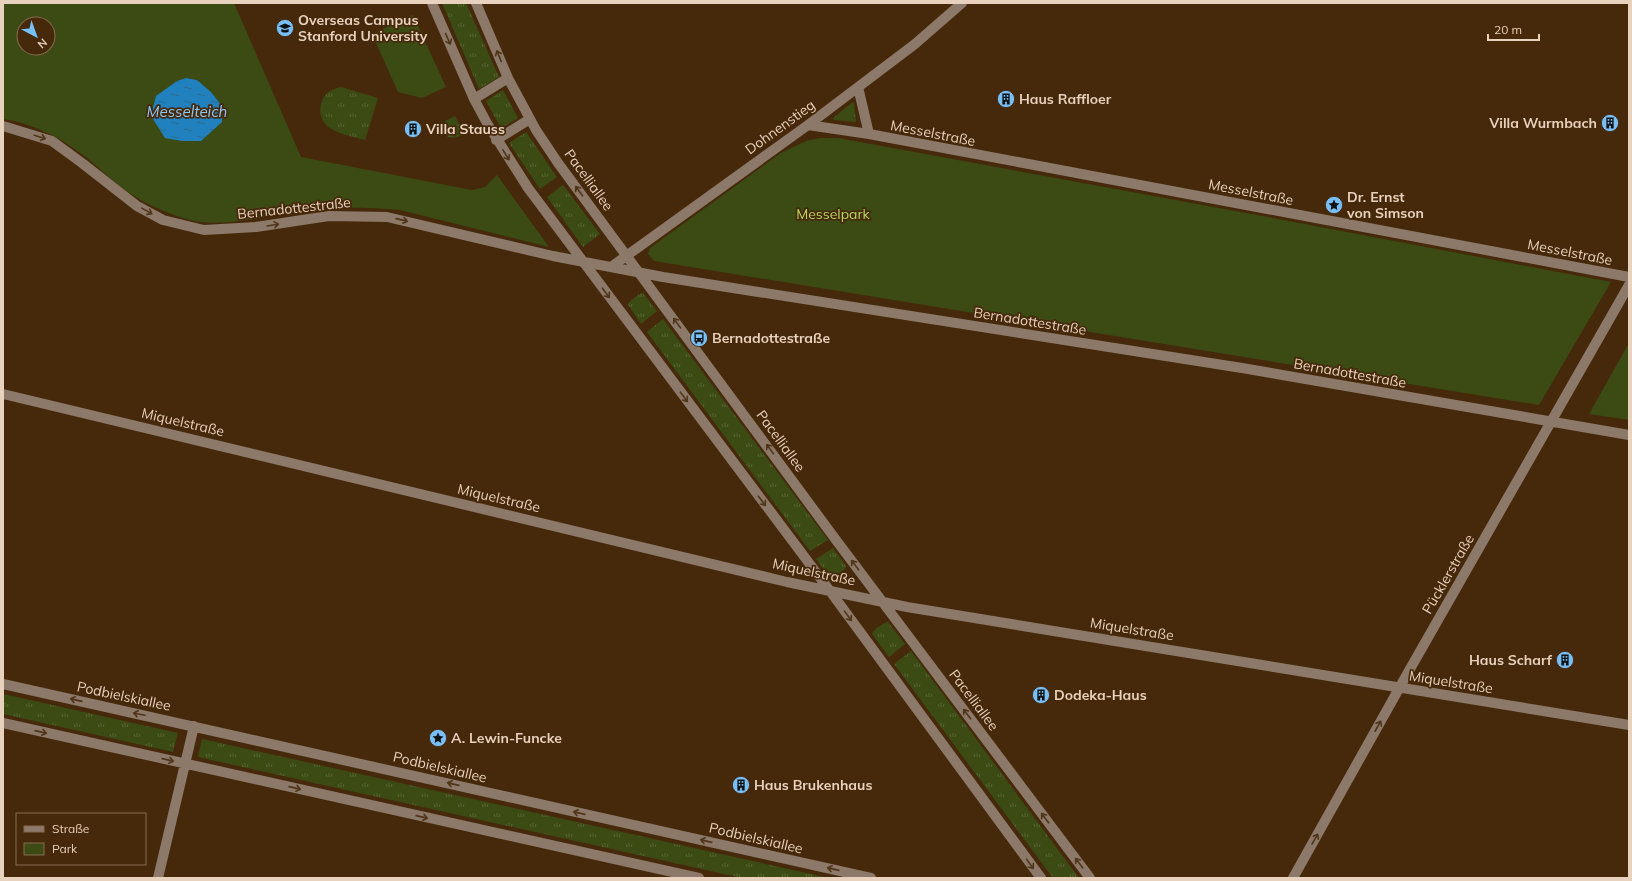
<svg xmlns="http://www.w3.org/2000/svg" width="1632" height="881" viewBox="0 0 1632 881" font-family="Mulish,sans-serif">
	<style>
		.grass { fill: url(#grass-tufts) }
		.park { fill: #3b4b13; fill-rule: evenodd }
		.water { fill: url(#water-ripples) }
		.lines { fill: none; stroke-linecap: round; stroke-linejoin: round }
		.minor { stroke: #8c7969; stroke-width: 10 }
		.oneway { stroke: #503519 }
		.labels { text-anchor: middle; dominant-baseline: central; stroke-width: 3.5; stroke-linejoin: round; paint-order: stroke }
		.poi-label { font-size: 14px; font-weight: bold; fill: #e8d1bd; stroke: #46290b; text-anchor: start }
		.street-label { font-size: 14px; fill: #e8d1bd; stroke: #46290b }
		.park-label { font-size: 14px; fill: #b6db5e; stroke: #46290b }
		.water-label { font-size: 15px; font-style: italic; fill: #8bc9fa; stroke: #46290b }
	</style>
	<defs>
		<pattern id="grass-tufts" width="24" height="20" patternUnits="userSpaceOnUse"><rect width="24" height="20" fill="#3b4b13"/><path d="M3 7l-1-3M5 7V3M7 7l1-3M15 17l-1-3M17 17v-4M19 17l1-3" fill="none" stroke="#576433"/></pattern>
		<pattern id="water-ripples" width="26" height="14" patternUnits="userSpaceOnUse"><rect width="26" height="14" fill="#2180be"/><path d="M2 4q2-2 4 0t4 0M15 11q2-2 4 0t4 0" fill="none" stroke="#2e698f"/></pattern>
	</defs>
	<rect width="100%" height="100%" fill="#46290b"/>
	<!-- grass -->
	<path class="grass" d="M 442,3 L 466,3 L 499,77 L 479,89 Z
		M 341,87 L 378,98 L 365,140 C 355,137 338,134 330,128 C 317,120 317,100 330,91 C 333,89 337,88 341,87 Z
		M 503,90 L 518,118 L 501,128 L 486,101 Z
		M 852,103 L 854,103 L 856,122 L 834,120 L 833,118 Z
		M 455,116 L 464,134 C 458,137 454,139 448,137 C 444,131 443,128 445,121 Z
		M 526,132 L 557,177 L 540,189 L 509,143 Z
		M 563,185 L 600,234 L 583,247 L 547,197 Z
		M 643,293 L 657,311 L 641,324 L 628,305 C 630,300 638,294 643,293 Z
		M 663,319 L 828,540 L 810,551 L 647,332 Z
		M 833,548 L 846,566 L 845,569 L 832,578 L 829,577 L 816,559 Z
		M 888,622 L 905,644 L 889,657 L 872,634 C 874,629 883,623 888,622 Z
		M 911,651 L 1079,878 L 1053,878 L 894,664 Z
		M 3,694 L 178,733 L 173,752 L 3,714 Z
		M 202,739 L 829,878 L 742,878 L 198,757 Z"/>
	<!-- park -->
	<path class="park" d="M 3,3 L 234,3 L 301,157 L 472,190 L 485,187 L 497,175 L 549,247 L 400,210 C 365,207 330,206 295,211 C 263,216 221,228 190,220 C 172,215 155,208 139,199 C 120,188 104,172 87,158 C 63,139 33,123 3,119 ZM 24,24 L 48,24 L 48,48 L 24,48 ZM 186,78 L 197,80 L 211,92 L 222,106 L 170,85 Z
		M 413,15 L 446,87 L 422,98 L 398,92 L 372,34 Z
		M 820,138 L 838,138 L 1257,215 L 1611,282 L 1539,405 L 654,261 L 648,254 L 650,248 L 781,153 L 806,141 Z
		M 1629,343 L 1629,420 L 1589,414 Z"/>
	<!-- water -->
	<path class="water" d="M 186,78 L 197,80 L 211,92 L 222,106 L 222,122 L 201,141 L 182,141 L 165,138 L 151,116 L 156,96 L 177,81 Z"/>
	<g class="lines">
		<!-- minor -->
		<path class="minor" d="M 432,3 L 474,99 L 488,125 L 528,188 L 830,591 L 1041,878
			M 476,3 L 508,78 L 536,130 L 558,163 L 836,540 L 1090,878
			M 858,87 L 869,134
			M 474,99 L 508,78
			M 808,125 L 869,134 L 1629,277
			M 3,126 L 52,141 L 82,163 L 137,206 L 163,220 L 204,230 L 256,227 L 329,216 L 387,217 L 553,256 L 663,277 L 1242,368 L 1629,435
			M 496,140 L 530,119
			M 611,267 L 808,125 L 915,44 L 962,3
			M 3,394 L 787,582 L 907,607 L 1629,725
			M 3,684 L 871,878
			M 3,723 L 699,878
			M 158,878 L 194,726
			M 1293,878 L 1406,676 L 1629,285"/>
	</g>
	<!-- one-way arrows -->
	<defs><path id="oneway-shaft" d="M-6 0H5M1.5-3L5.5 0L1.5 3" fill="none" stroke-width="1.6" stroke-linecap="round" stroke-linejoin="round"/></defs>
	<g class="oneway">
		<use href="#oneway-shaft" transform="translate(448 39) rotate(66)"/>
		<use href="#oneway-shaft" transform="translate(499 56) rotate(-112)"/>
		<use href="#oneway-shaft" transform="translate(40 137) rotate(18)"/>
		<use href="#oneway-shaft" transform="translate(506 155) rotate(58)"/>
		<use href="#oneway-shaft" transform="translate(579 191) rotate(-127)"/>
		<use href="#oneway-shaft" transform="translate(147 211) rotate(29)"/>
		<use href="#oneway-shaft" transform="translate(402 220) rotate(13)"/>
		<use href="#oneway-shaft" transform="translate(273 225) rotate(-9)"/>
		<use href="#oneway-shaft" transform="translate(606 293) rotate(53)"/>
		<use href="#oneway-shaft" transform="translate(677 323) rotate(-126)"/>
		<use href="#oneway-shaft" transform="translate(684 397) rotate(53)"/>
		<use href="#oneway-shaft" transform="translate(770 449) rotate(-126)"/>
		<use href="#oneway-shaft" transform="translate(762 501) rotate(53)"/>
		<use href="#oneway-shaft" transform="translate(855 565) rotate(-127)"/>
		<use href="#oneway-shaft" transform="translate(848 616) rotate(54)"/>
		<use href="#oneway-shaft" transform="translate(76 700) rotate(-167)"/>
		<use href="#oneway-shaft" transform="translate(139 714) rotate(-168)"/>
		<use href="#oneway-shaft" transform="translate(967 714) rotate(-127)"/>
		<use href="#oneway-shaft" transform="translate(1378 726) rotate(-61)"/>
		<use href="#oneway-shaft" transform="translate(41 732) rotate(13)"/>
		<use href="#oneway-shaft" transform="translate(168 760) rotate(13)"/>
		<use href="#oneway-shaft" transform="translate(453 784) rotate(-167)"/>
		<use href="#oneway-shaft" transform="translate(295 788) rotate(13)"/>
		<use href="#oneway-shaft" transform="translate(579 813) rotate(-167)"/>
		<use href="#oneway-shaft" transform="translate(422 817) rotate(13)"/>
		<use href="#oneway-shaft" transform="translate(1045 818) rotate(-127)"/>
		<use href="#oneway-shaft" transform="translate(1315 839) rotate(-60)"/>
		<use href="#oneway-shaft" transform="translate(706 841) rotate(-167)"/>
		<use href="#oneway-shaft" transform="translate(1079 863) rotate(-127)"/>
		<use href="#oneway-shaft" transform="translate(1030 864) rotate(54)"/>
		<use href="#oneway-shaft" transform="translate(833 869) rotate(-167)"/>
	</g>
	<!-- icons -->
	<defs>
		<symbol id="university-disc" viewBox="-11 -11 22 22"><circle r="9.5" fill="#78bff7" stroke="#46290b"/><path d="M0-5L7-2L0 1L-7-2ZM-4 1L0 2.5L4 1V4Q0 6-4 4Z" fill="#111"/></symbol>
		<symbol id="building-disc" viewBox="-11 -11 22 22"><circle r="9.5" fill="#78bff7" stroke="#46290b"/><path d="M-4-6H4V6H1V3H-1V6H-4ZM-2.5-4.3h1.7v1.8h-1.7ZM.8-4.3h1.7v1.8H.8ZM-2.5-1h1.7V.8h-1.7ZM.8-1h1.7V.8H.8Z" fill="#111"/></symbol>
		<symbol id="sight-disc" viewBox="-11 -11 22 22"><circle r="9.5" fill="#78bff7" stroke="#46290b"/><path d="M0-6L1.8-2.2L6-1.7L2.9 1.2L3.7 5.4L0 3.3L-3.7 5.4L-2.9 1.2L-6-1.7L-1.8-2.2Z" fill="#111"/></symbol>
		<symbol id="bus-disc" viewBox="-11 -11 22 22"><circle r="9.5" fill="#78bff7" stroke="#46290b"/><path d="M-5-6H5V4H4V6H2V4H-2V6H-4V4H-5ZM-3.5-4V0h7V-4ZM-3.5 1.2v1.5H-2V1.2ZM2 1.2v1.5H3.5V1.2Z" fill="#111"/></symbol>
	</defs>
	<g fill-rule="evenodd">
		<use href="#university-disc" x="275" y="18" width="20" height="20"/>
		<use href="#building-disc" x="996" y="89" width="20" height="20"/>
		<use href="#building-disc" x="1600" y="113" width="20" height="20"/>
		<use href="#building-disc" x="403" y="119" width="20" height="20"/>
		<use href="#sight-disc" x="1324" y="195" width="20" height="20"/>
		<use href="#bus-disc" x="689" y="328" width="20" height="20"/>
		<use href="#building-disc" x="1555" y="650" width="20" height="20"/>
		<use href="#building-disc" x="1031" y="685" width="20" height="20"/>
		<use href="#sight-disc" x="428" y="728" width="20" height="20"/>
		<use href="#building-disc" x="731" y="775" width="20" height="20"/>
	</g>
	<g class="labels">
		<!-- poi labels -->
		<g class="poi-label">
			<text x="298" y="20">Overseas Campus<tspan x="298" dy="16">Stanford University</tspan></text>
			<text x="1019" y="99">Haus Raffloer</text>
			<text x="1597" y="123" text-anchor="end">Villa Wurmbach</text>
			<text x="426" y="129">Villa Stauss</text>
			<text x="1347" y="197">Dr. Ernst<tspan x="1347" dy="16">von Simson</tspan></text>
			<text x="712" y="338">Bernadottestraße</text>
			<text x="1552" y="660" text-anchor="end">Haus Scharf</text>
			<text x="1054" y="695">Dodeka-Haus</text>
			<text x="451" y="738">A. Lewin-Funcke</text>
			<text x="754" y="785">Haus Brukenhaus</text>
		</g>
		<!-- street labels -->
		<g class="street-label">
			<text transform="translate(780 127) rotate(-36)">Dohnenstieg</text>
			<text transform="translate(933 133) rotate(11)">Messelstraße</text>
			<text transform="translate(589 180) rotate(54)">Pacelliallee</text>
			<text transform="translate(1251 192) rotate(11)">Messelstraße</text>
			<text transform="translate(294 208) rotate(-6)">Bernadottestraße</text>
			<text transform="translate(1570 252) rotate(11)">Messelstraße</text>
			<text transform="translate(1030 321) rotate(9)">Bernadottestraße</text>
			<text transform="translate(1350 373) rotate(10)">Bernadottestraße</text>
			<text transform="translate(183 422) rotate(13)">Miquelstraße</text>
			<text transform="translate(781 441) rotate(54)">Pacelliallee</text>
			<text transform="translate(499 498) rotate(13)">Miquelstraße</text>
			<text transform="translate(814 572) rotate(12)">Miquelstraße</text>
			<text transform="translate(1448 574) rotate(-60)">Pücklerstraße</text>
			<text transform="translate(1132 629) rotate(9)">Miquelstraße</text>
			<text transform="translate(1451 682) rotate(9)">Miquelstraße</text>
			<text transform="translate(124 696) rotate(12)">Podbielskiallee</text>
			<text transform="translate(974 700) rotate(53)">Pacelliallee</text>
			<text transform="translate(440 767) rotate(13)">Podbielskiallee</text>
			<text transform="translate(756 838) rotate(13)">Podbielskiallee</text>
		</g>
		<!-- park labels -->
		<g class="park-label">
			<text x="833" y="214">Messelpark</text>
		</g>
		<!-- water labels -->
		<g class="water-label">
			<text x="187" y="111">Messelteich</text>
		</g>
	</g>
	<!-- border -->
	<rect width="1632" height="881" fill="none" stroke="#e8d1bd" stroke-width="8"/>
	<!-- legend -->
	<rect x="16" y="813" width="130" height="52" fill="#46290b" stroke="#876c52"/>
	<rect x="24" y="826" width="20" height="6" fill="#8c7969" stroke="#876c52"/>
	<text x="52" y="833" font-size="12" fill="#e8d1bd">Straße</text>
	<rect x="24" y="843" width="20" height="12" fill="#3b4b13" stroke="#876c52"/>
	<text x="52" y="853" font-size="12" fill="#e8d1bd">Park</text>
	<!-- north arrow -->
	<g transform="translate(36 36) rotate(139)"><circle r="19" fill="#46290b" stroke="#876c52"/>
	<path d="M0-3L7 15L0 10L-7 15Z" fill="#78bff7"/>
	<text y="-6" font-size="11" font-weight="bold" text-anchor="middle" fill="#e8d1bd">N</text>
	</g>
	<!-- scale -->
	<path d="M1488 34v6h51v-6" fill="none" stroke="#e8d1bd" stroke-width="2"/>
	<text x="1494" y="34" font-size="12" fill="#e8d1bd" stroke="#46290b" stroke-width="3" paint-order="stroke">20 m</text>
</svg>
